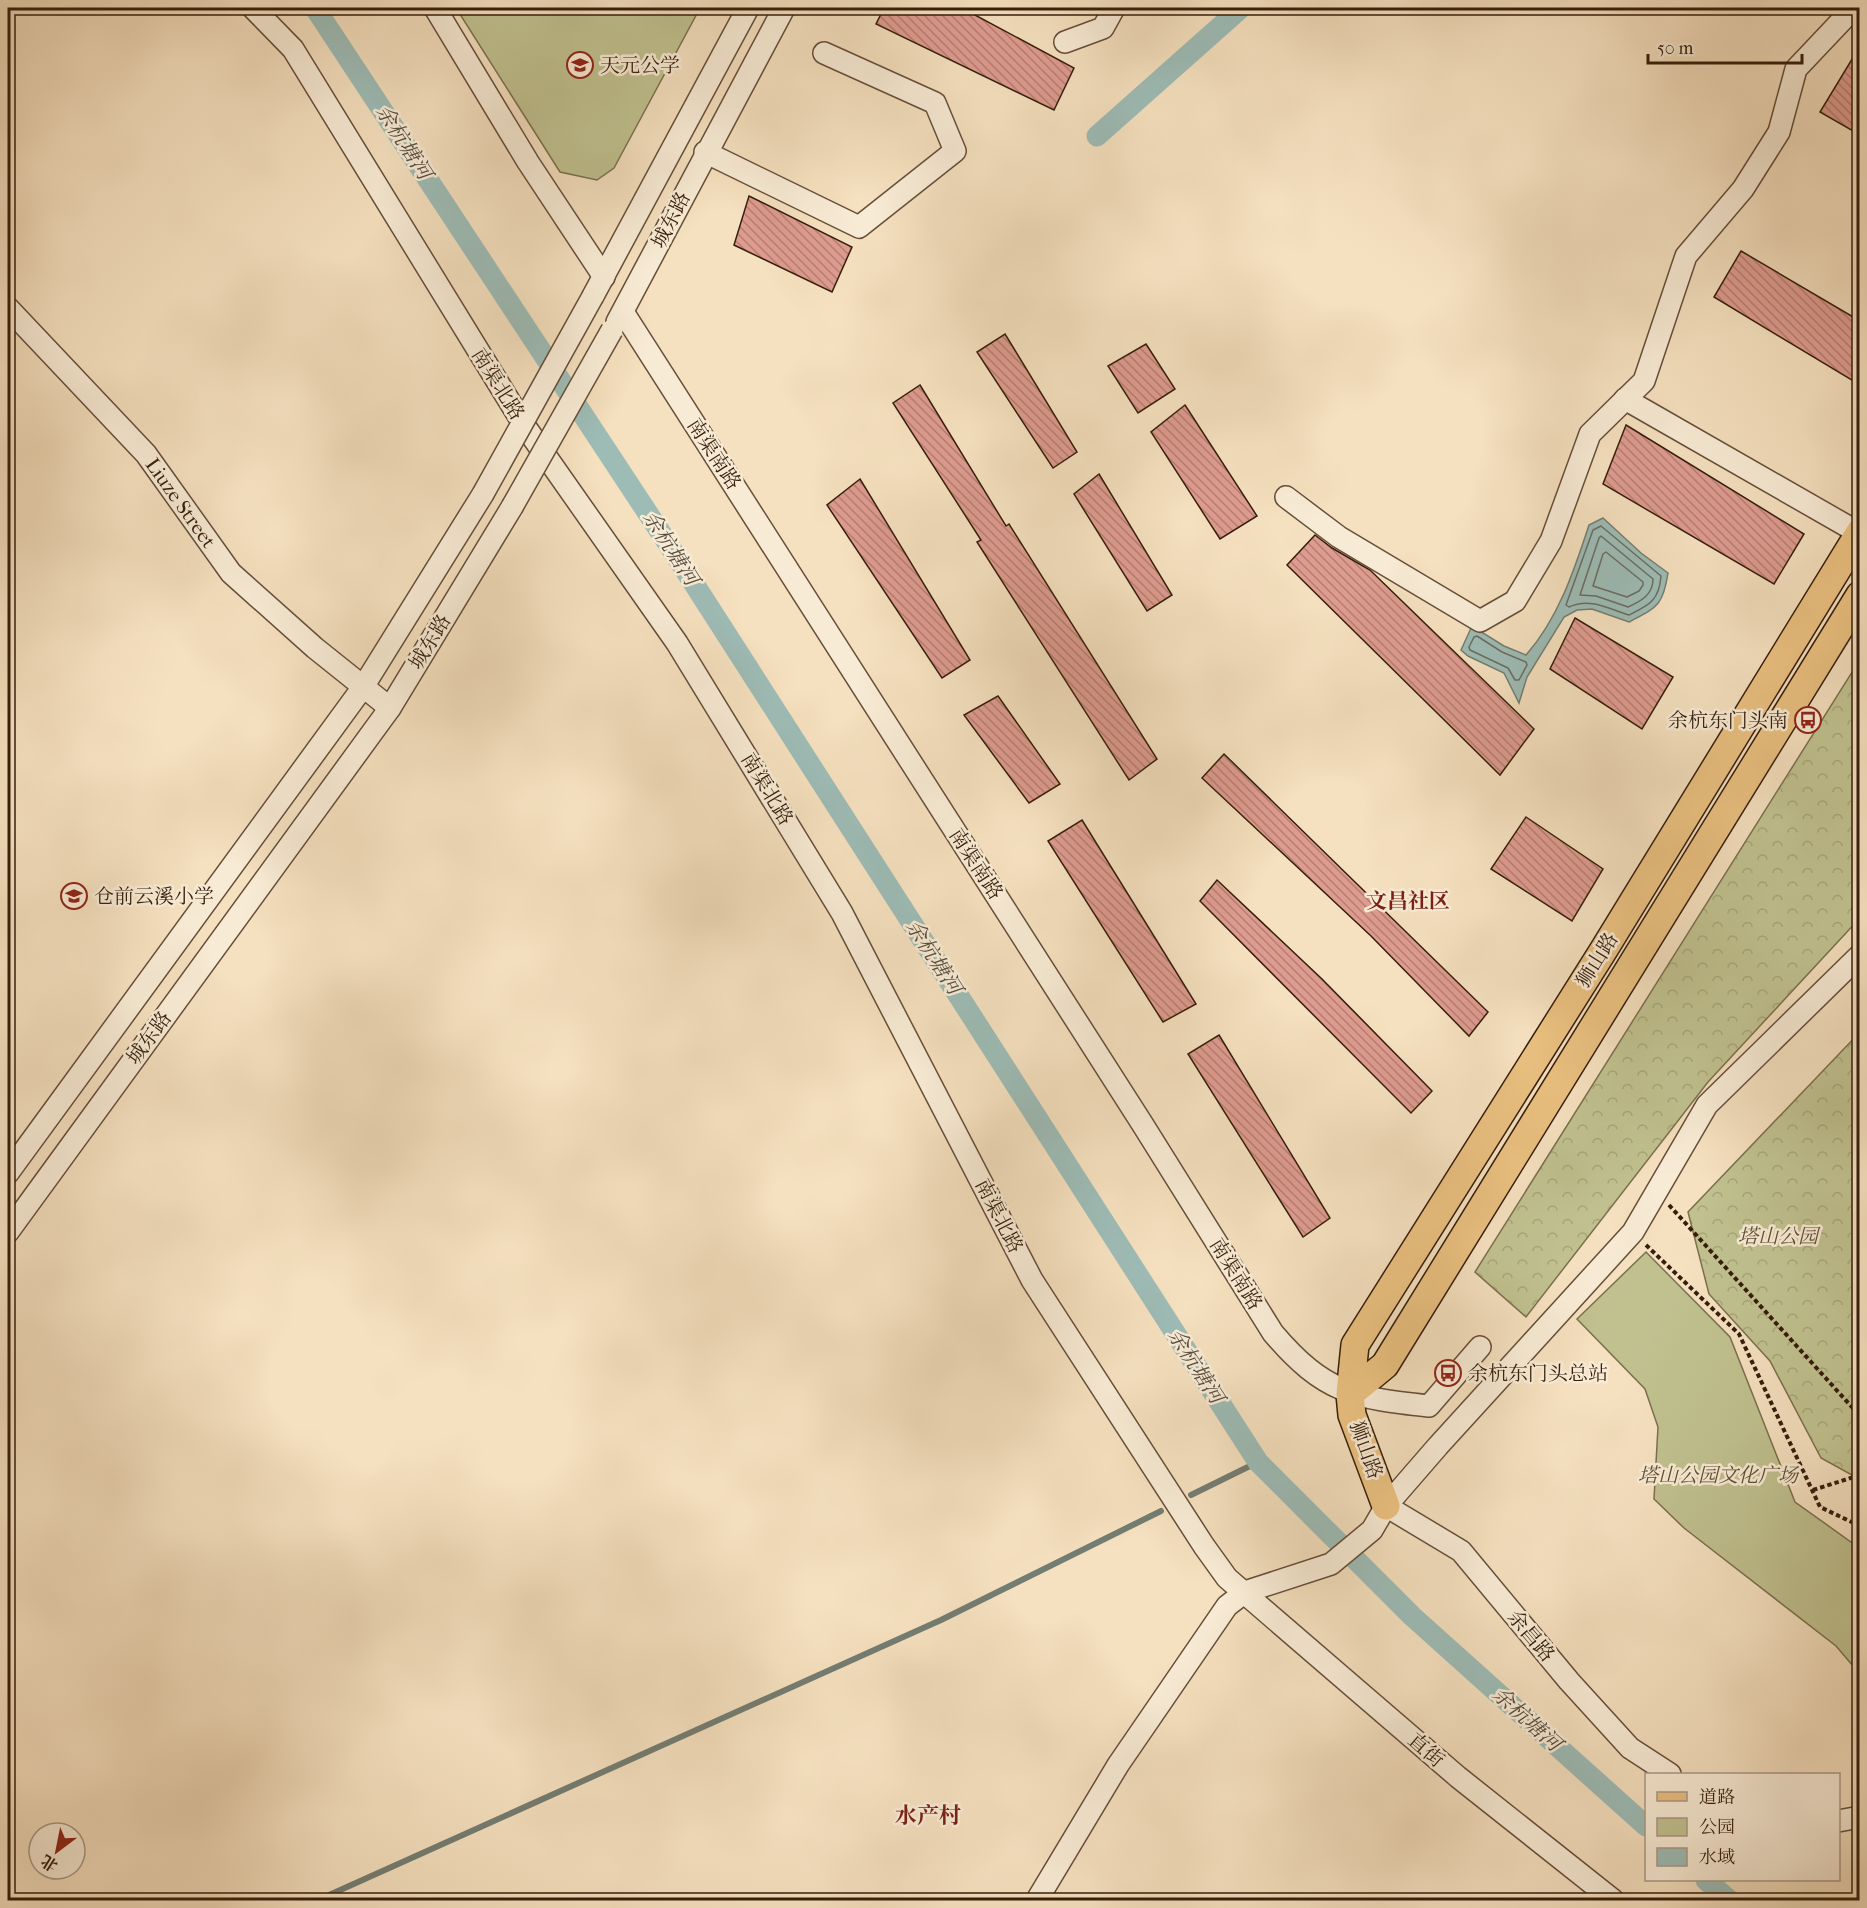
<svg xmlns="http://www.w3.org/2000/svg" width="1867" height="1908" viewBox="0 0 1867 1908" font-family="'IM FELL French Canon','Noto Serif SC',serif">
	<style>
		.forest { fill: url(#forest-crowns); stroke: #7b704e; stroke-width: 1.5 }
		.park { fill: #c0c18f; stroke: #7b704e; stroke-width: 1.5 }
		.water { fill: #9dbcb6; stroke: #747d72; stroke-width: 1.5 }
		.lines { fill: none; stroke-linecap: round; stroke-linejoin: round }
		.shore { stroke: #6a6d61; stroke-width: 1.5 }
		.stream { stroke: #747d72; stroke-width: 6 }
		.canal { stroke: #9dbcb6; stroke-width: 21 }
		.building { fill: url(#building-back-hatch); stroke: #361e0c; stroke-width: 1.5 }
		.minor-casing { stroke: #664e39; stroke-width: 24 }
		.major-casing { stroke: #361e0c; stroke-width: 30 }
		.path { stroke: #361e0c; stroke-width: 4; stroke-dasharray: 4.5 3; stroke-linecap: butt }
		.minor { stroke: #f8ebd5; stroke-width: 21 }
		.major { stroke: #eac080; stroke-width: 27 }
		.minor-bridge-casing { stroke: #664e39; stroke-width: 24; stroke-linecap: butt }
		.minor-bridge { stroke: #f8ebd5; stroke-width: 21 }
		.labels { text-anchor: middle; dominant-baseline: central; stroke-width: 5; stroke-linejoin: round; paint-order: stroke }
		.poi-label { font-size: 20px; fill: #361e0c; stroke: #f8ebd5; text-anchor: start }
		.street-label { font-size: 20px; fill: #361e0c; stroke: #f8ebd5 }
		.park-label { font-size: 20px; font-style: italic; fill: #5f4f33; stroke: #f8ebd5 }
		.water-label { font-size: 21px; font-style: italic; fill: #554d3f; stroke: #f8ebd5 }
		.neighbourhood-label { font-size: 21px; font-weight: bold; fill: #7a1f14; stroke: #f8ebd5 }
		.quarter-label { font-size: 22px; font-weight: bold; fill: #7a1f14; stroke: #f8ebd5 }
	</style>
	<defs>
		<pattern id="forest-crowns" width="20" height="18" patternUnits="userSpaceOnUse" patternTransform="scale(1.5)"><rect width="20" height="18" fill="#c0c18f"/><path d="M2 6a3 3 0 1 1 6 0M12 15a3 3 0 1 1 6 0" fill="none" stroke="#a6a57a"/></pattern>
		<pattern id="building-back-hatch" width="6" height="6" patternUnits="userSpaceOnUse" patternTransform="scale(1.5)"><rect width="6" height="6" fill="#de9b8f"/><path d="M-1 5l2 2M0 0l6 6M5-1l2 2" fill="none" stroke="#b57e73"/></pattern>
	</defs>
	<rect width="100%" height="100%" fill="#f5e0bf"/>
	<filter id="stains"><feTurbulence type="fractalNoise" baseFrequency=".00333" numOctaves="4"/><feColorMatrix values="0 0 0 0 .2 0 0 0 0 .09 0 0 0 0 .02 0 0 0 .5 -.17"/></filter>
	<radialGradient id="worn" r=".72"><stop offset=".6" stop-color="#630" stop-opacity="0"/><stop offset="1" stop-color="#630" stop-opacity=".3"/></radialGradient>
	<!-- forest -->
	<path class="forest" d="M 1859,661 L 1859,919 L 1708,1082 L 1526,1317 L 1475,1272 Z
		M 1859,1033 L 1859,1479 L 1821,1458 L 1770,1361 L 1709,1294 L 1688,1212 Z"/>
	<!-- park -->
	<path class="park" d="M 456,8 L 700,8 L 614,168 L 597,180 L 560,172 Z
		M 1646,1252 L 1730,1337 L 1795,1502 L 1851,1542 L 1859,1543 L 1859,1673 L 1836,1646 L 1684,1528 L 1654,1499 L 1658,1427 L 1645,1389 L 1577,1319 Z"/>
	<!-- water -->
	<path class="water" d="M 1603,518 L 1641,553 L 1668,573 C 1663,606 1657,607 1629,622 L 1592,609 L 1577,610 L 1564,617 L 1527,677 L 1519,703 L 1504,673 L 1468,656 L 1461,650 L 1472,626 L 1504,646 L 1526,655 C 1558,619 1574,571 1589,525 Z"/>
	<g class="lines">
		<!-- shore -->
		<path class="shore" d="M 1601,526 L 1661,576 C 1659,601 1649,605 1629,615 C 1609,609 1590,597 1569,607 L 1566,605 L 1593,530 Z
			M 1601,536 L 1653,579 C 1653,595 1641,601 1628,607 L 1596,596 L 1580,595 L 1599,538 Z
			M 1606,552 L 1643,582 L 1643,585 L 1639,591 L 1627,597 L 1593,586 L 1603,554 Z
			M 1477,636 L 1502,652 L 1526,662 L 1527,665 L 1519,680 L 1515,680 L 1508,668 L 1470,650 L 1469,647 L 1474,637 Z"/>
		<!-- stream -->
		<path class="stream" d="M 1191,1495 L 1258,1462
			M 318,1900 L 941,1620 L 1161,1511"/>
		<!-- canal -->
		<path class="canal" d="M 315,8 L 680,562 L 1258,1462 L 1412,1616 L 1646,1826
			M 1097,136 L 1241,8
			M 1706,1880 L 1729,1900"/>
	</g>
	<!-- building -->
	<path class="building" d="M 884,8 L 962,8 L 1074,68 L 1054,110 L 876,24 Z
		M 1860,46 L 1860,135 L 1820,112 Z
		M 749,196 L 852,247 L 832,292 L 734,245 Z
		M 1741,251 L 1860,321 L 1860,385 L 1714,297 Z
		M 1005,334 L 1077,452 L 1053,468 L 977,352 Z
		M 1146,344 L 1175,389 L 1138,413 L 1108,366 Z
		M 920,385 L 1006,526 L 1009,524 L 1157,759 L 1129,780 L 977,542 L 981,540 L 893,403 Z
		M 1185,405 L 1257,516 L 1220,539 L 1151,432 Z
		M 1626,425 L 1804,534 L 1774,584 L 1603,484 Z
		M 1099,474 L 1172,595 L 1147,611 L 1074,494 Z
		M 860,479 L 970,660 L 942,678 L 827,505 Z
		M 1315,535 L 1332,548 L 1370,570 L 1534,729 L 1500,775 L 1287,565 Z
		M 1575,618 L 1673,677 L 1642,729 L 1550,669 Z
		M 998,696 L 1060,784 L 1029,803 L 964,715 Z
		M 1224,754 L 1488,1012 L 1469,1036 L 1371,936 L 1202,778 Z
		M 1526,817 L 1603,869 L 1572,921 L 1491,869 Z
		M 1082,820 L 1196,1004 L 1163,1022 L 1048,841 Z
		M 1217,880 L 1322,979 L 1432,1091 L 1411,1113 L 1200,901 Z
		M 1219,1035 L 1330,1218 L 1303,1237 L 1188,1054 Z"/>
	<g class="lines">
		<defs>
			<g id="minor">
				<path d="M 253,8 L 293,49 L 524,425 L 677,643 L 842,913 L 1032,1280 L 1204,1546 L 1227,1578 L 1458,1777 L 1613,1900"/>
				<path d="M 435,8 L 528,162 L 604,277"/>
				<path d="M 1065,42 L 1103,28 L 1114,8"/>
				<path d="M 705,152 L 859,227 L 955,151 L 935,103 L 824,53"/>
				<path d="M 593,296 L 748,8"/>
				<path id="s1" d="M 8,308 L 146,454 L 231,573 L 315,648 L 390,708"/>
				<path d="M 623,312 L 1143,1125 L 1273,1333 C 1324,1393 1354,1398 1429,1406 L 1480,1347"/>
				<path d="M 617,322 L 784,8"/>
				<path d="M 1625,399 L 1859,533"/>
				<path d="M 1286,497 L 1339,537 L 1480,621 L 1515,601 L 1551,541 L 1590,434 L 1644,381 L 1686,256 L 1743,189 L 1779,132 L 1796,69 L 1849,13 L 1849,8"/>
				<path d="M 8,1173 L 363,687 L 483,494"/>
				<path d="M 8,1232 L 390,708 L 512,507"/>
				<path d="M 1386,1506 L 1461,1551 L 1569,1681 L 1630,1748 L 1670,1774"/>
				<path d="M 1838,1821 L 1860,1817"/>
				<path d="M 1037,1900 L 1118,1765 L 1227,1606 L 1245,1592 L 1331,1564 L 1372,1530 L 1386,1506 L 1438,1446 L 1633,1232 L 1707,1105 L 1860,955"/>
			</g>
			<path id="major" d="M 1350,1394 L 1385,1365 L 1860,595
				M 1386,1506 L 1352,1415 L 1350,1394 L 1355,1345 L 1603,951 L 1860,532"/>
		</defs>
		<!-- minor casing -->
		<use href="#minor" class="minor-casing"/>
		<!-- major casing -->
		<use href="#major" class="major-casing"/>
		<!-- path -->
		<path class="path" d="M 1669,1205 L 1860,1416
			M 1646,1245 L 1739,1334 L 1820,1507 L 1860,1526
			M 1813,1490 L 1860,1475"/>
		<!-- minor -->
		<use href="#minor" class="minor"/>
		<!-- major -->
		<use href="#major" class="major"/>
		<defs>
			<path id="minor-bridge" d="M 483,494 L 593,296
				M 512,507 L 612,330"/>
		</defs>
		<!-- minor-bridge casing -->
		<use href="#minor-bridge" class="minor-bridge-casing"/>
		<!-- minor-bridge -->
		<use href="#minor-bridge" class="minor-bridge"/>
	</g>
	<!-- icons -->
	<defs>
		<symbol id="school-ring" viewBox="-11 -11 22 22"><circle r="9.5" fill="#f8ebd5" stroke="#8f2418" stroke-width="1.5"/><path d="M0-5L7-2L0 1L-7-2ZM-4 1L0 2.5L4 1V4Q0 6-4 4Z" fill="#8f2418"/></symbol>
		<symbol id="bus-ring" viewBox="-11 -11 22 22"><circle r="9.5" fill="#f8ebd5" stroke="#8f2418" stroke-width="1.5"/><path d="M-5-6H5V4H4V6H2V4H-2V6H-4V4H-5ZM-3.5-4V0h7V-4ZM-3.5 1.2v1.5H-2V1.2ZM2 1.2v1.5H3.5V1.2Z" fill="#8f2418"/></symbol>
	</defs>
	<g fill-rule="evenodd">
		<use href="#school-ring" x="565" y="50" width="30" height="30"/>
		<use href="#bus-ring" x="1793" y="705" width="30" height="30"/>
		<use href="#school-ring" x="59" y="881" width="30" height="30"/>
		<use href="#bus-ring" x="1433" y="1358" width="30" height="30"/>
	</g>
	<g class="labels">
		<!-- poi labels -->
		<g class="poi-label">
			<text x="600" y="65">天元公学</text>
			<text x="1788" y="720" text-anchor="end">余杭东门头南</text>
			<text x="94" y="896">仓前云溪小学</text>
			<text x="1468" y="1373">余杭东门头总站</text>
		</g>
		<!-- street labels -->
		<g class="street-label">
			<text transform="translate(671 220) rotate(-63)">城东路</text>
			<text transform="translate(498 384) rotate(58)">南渠北路</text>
			<text transform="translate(714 454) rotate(57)">南渠南路</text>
			<text stroke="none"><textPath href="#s1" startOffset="261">Liuze Street</textPath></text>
			<text transform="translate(430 642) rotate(-59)">城东路</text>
			<text transform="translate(767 789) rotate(59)">南渠北路</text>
			<text transform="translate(976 864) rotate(57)">南渠南路</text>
			<text transform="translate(1597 960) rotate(-58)">狮山路</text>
			<text transform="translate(149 1038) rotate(-54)">城东路</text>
			<text transform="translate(999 1216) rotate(63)">南渠北路</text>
			<text transform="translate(1236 1274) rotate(58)">南渠南路</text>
			<text transform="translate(1366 1450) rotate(70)">狮山路</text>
			<text transform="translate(1531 1636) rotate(50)">余昌路</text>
			<text transform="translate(1426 1750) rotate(41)">直街</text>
		</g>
		<!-- park labels -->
		<g class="park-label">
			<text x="1778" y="1236">塔山公园</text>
			<text x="1718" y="1475">塔山公园文化广场</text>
		</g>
		<!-- water labels -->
		<g class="water-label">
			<text transform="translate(404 142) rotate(57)">余杭塘河</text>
			<text transform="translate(671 548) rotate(57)">余杭塘河</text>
			<text transform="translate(934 957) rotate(57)">余杭塘河</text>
			<text transform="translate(1196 1366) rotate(57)">余杭塘河</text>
			<text transform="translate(1527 1719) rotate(42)">余杭塘河</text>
		</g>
		<!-- neighbourhood labels -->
		<g class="neighbourhood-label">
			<text x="1408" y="901">文昌社区</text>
		</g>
		<!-- quarter labels -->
		<g class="quarter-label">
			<text x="928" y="1816">水产村</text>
		</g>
	</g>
	<!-- margin -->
	<rect width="1867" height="1908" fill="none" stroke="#f5e0bf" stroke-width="30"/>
	<rect x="9" y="9" width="1849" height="1890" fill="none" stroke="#361e0c" stroke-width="3"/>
	<rect x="15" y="15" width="1837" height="1878" fill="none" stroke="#361e0c" stroke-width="1.5"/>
	<!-- legend -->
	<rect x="1645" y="1773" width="195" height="108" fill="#f8ebd5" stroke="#aa9985" stroke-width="1.5"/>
	<rect x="1657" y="1792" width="30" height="9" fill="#eac080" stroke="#aa9985" stroke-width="1.5"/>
	<text x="1699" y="1803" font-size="18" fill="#361e0c">道路</text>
	<rect x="1657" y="1818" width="30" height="18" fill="#c0c18f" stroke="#aa9985" stroke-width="1.5"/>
	<text x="1699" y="1833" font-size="18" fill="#361e0c">公园</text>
	<rect x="1657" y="1848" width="30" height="18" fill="#9dbcb6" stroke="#aa9985" stroke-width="1.5"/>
	<text x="1699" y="1863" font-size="18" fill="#361e0c">水域</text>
	<!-- north arrow -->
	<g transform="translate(57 1851) rotate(212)"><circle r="28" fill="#f8ebd5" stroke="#aa9985" stroke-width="1.5"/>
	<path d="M0-4.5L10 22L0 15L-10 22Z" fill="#8f2418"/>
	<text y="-9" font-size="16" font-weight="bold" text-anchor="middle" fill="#361e0c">北</text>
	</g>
	<!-- scale -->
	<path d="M1648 54v9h154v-9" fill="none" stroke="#361e0c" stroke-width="3"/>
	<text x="1657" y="54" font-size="18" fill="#361e0c" stroke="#f8ebd5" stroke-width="4.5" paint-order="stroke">50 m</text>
	<rect width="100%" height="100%" filter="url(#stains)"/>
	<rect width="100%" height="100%" fill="url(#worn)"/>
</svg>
